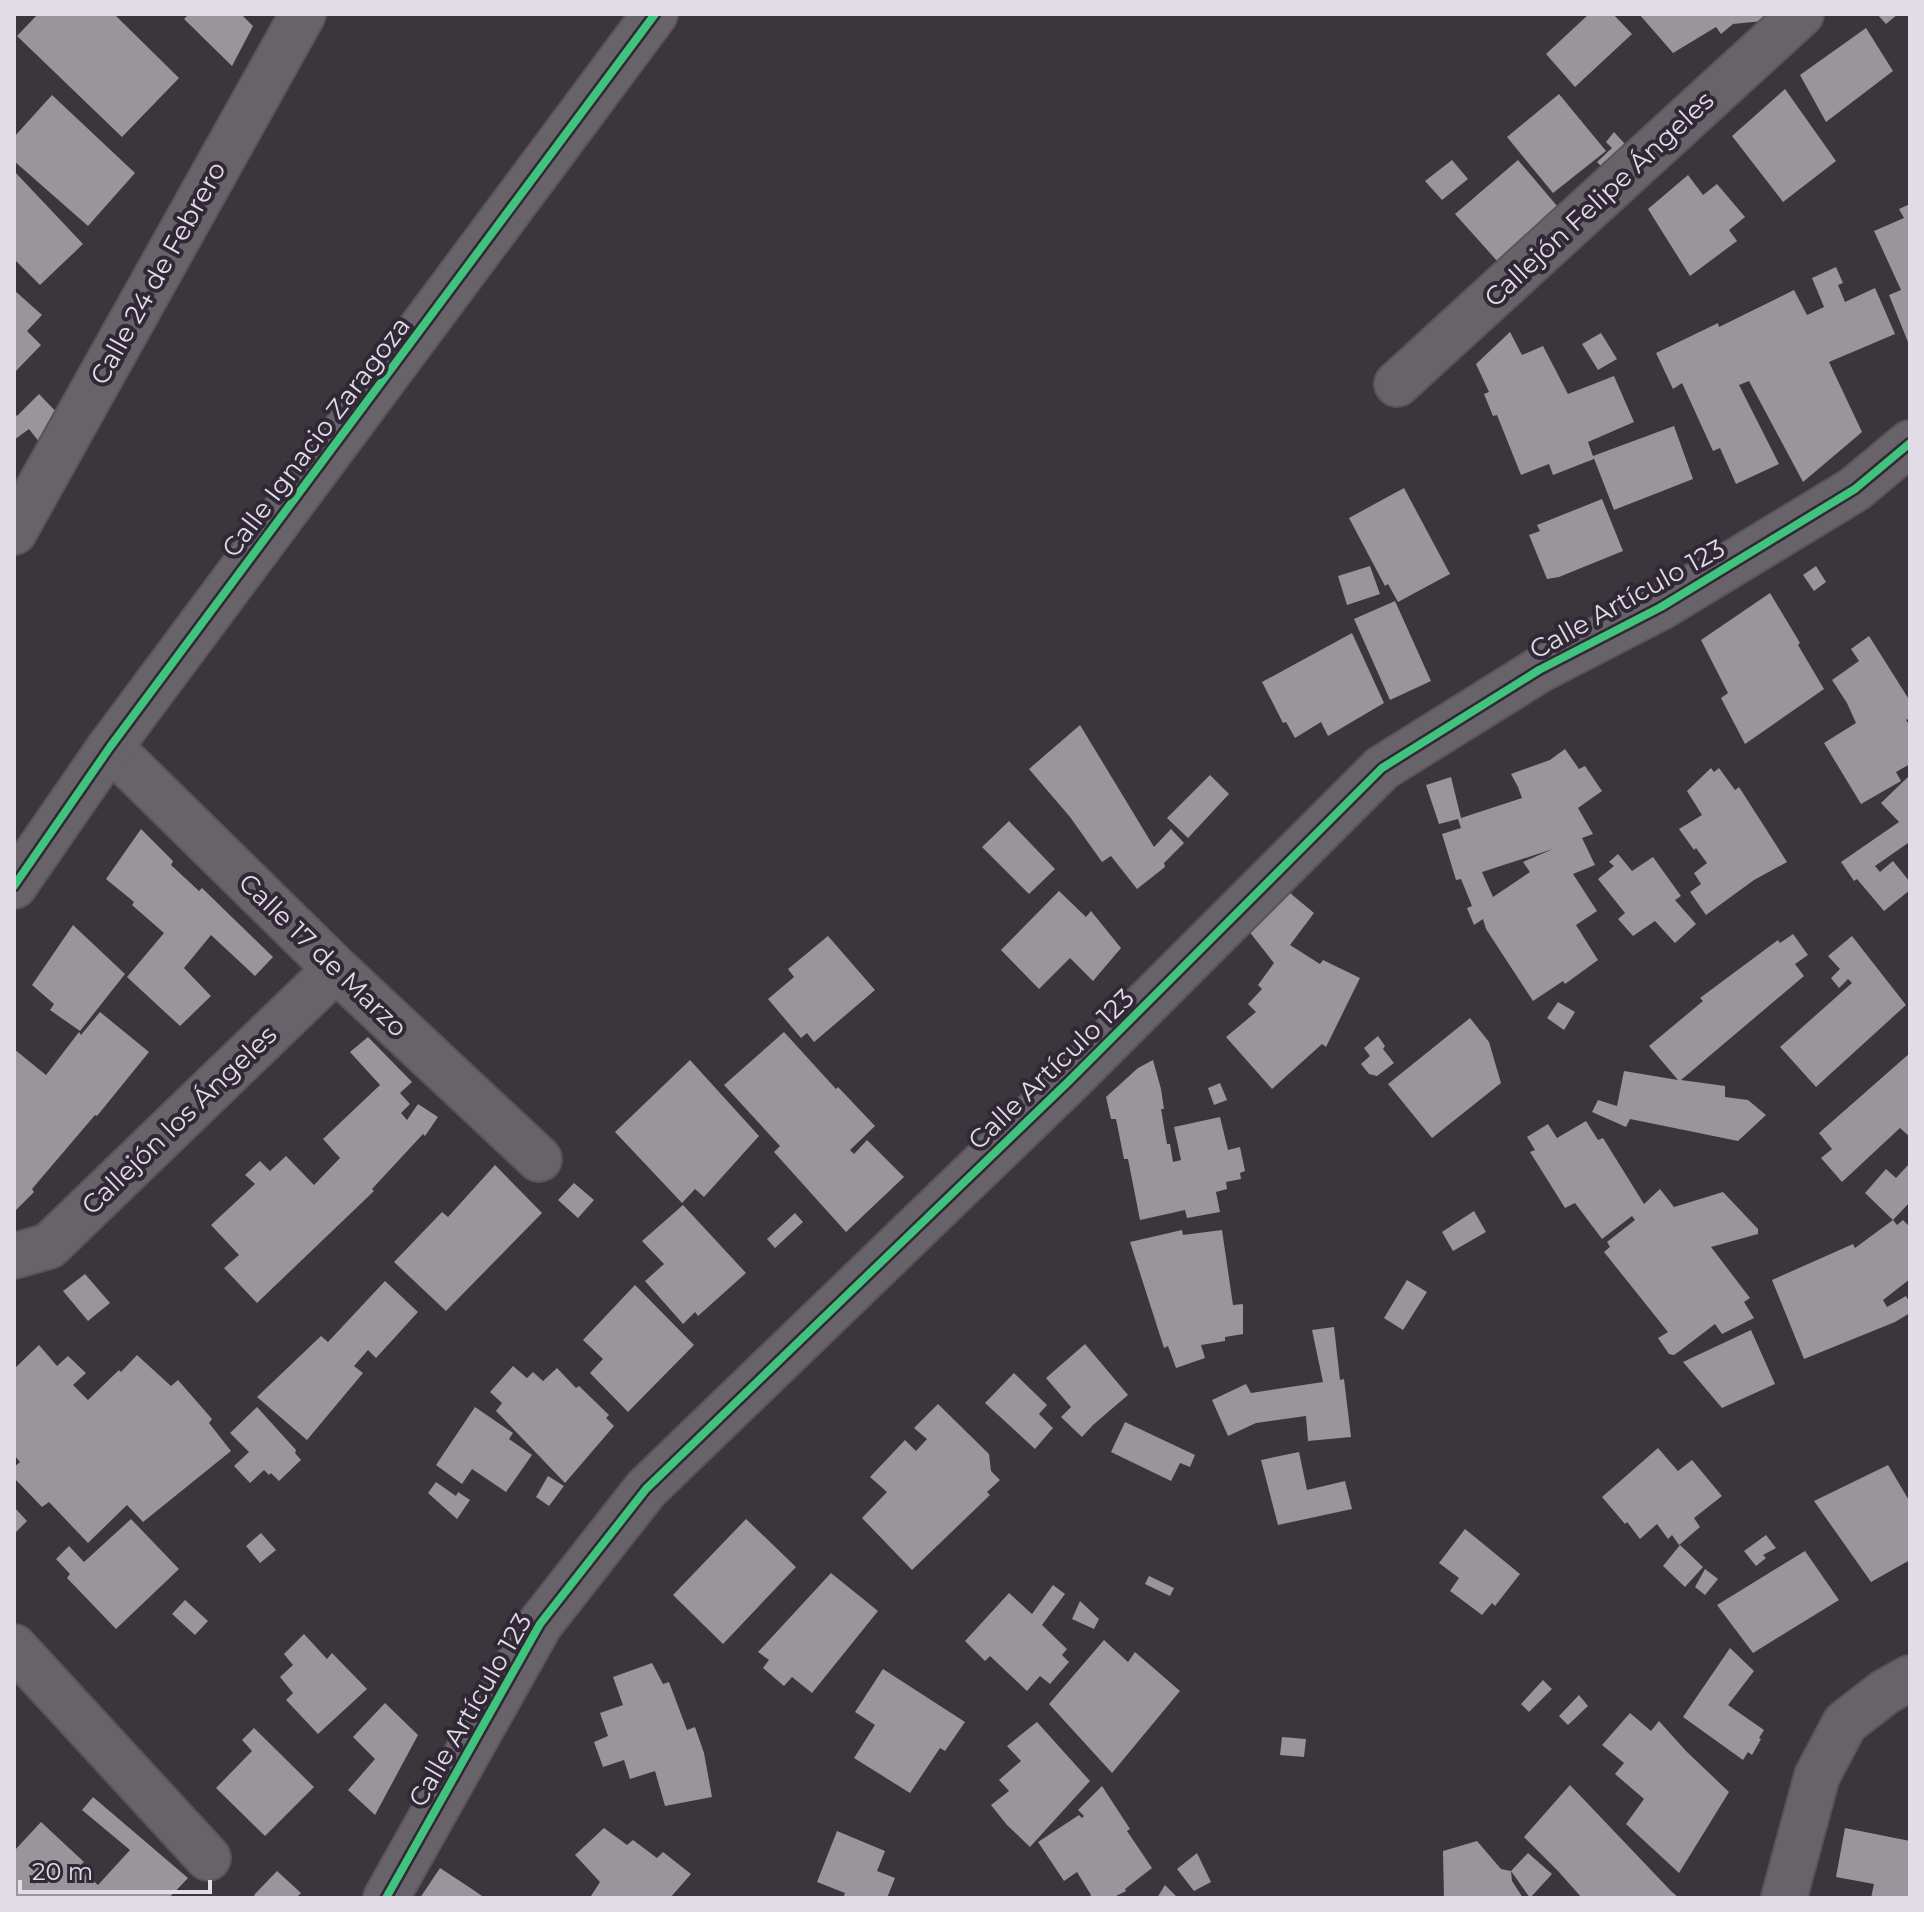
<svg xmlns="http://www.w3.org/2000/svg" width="1924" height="1912" viewBox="0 0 1924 1912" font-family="Montserrat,sans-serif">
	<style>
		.building { fill: #99959b; fill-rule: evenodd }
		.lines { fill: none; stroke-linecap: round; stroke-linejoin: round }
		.street-casing { stroke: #58545a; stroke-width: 48 }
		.secondary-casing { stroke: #58545a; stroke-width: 48 }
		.street { stroke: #676369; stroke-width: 44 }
		.secondary { stroke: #676369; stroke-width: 44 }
		.cycleway-casing { stroke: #312836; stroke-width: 13 }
		.cycleway { stroke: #40c37c; stroke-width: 8 }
		.labels { text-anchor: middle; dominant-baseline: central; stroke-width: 8; stroke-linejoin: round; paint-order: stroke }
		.street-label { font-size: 26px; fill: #e2dce6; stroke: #312836 }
	</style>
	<rect width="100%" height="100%" fill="#3a363c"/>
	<!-- building -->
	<path class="building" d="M 38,14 L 114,14 L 179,78 L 122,137 L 17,36 Z
		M 189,14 L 241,14 L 253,26 L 232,66 L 184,19 Z
		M 1589,14 L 1613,14 L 1632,34 L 1575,87 L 1546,54 Z
		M 1639,14 L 1768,14 L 1773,20 L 1733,24 L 1721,34 L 1716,27 L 1673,53 Z
		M 1877,14 L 1898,14 L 1886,24 Z
		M 1866,28 L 1893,71 L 1826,122 L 1800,75 Z
		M 1785,89 L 1836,161 L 1783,202 L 1732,136 Z
		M 1559,94 L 1606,151 L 1553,193 L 1507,137 Z
		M 52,95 L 135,173 L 88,226 L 14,161 L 14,137 Z
		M 1614,132 L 1636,156 L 1612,177 L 1597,162 L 1612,148 L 1606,142 Z
		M 1452,160 L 1468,179 L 1442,200 L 1425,181 Z
		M 1518,160 L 1563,213 L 1507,272 L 1455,214 Z
		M 14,171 L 83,244 L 40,285 L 14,259 Z
		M 1688,175 L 1703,195 L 1717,184 L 1745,217 L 1729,230 L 1737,241 L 1690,276 L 1648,209 Z
		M 1910,204 L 1910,347 L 1889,295 L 1901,290 L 1874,231 L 1904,218 L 1899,209 Z
		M 1836,267 L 1843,283 L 1838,285 L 1845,302 L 1875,288 L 1895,334 L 1829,362 L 1862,432 L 1803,482 L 1749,381 L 1739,385 L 1779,464 L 1736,484 L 1720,448 L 1713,451 L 1682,383 L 1673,389 L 1656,353 L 1718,323 L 1719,327 L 1794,290 L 1807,315 L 1824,307 L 1812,278 Z
		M 14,290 L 42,315 L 27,331 L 41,345 L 14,373 Z
		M 1510,332 L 1522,355 L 1543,346 L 1568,394 L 1614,376 L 1634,422 L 1588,442 L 1594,459 L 1553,475 L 1549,464 L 1521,475 L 1497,415 L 1493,416 L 1484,394 L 1489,392 L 1476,364 Z
		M 1601,333 L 1617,359 L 1598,370 L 1582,344 Z
		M 39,394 L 63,419 L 40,443 L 29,429 L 14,440 L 14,412 L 17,416 Z
		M 1674,426 L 1693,479 L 1614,510 L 1593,456 Z
		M 1404,488 L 1450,574 L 1398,602 L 1388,584 L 1385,586 L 1349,518 Z
		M 1602,499 L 1623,551 L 1559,577 L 1547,579 L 1529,535 L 1540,531 L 1537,525 Z
		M 1370,566 L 1380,594 L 1347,605 L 1338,576 Z
		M 1816,566 L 1826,582 L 1814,591 L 1803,575 Z
		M 1770,593 L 1800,643 L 1798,645 L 1824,689 L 1745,744 L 1721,698 L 1728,693 L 1701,640 Z
		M 1395,601 L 1431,681 L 1390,700 L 1354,619 Z
		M 1352,633 L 1384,703 L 1328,736 L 1321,722 L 1295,738 L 1286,722 L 1283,723 L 1262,682 Z
		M 1869,636 L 1910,701 L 1910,718 L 1906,720 L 1910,726 L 1910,764 L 1896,772 L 1901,781 L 1861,804 L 1824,743 L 1856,723 L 1847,703 L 1832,680 L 1859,661 L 1851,649 Z
		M 1080,725 L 1154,847 L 1171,829 L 1184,843 L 1164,863 L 1165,867 L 1137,889 L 1111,856 L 1102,862 L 1070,817 L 1029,769 Z
		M 1565,749 L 1579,769 L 1585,766 L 1602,791 L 1578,808 L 1593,834 L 1582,838 L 1595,865 L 1573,874 L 1597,911 L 1576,925 L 1598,960 L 1565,984 L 1563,981 L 1533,1001 L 1486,929 L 1483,919 L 1474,925 L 1467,908 L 1472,906 L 1461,879 L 1456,880 L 1442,834 L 1461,828 L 1458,819 L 1439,824 L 1426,785 L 1451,777 L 1461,818 L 1522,798 L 1518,787 L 1511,774 L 1550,760 ZM 1553,849 L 1523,862 L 1530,872 L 1493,897 L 1482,872 Z
		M 1711,768 L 1714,772 L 1719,768 L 1735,790 L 1739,787 L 1787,862 L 1754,880 L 1706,915 L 1690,892 L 1701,884 L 1694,873 L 1707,863 L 1696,848 L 1694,850 L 1679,829 L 1702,815 L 1687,791 Z
		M 1210,775 L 1229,794 L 1188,838 L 1167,818 Z
		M 1910,775 L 1910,845 L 1908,843 L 1875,866 L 1880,872 L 1893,861 L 1910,882 L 1910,890 L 1884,911 L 1857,879 L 1854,881 L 1841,862 L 1899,822 L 1881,803 Z
		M 1009,821 L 1055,869 L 1029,894 L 982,847 Z
		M 141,829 L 173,861 L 171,865 L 199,891 L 202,888 L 273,957 L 255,976 L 211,935 L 184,968 L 211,996 L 180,1026 L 127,977 L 164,933 L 132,905 L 134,902 L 106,879 Z
		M 1618,854 L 1632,871 L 1653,857 L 1681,896 L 1675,900 L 1696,924 L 1675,943 L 1655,921 L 1633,936 L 1618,919 L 1625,913 L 1598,879 L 1614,866 L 1609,862 Z
		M 1059,891 L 1086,917 L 1091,911 L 1121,948 L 1093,981 L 1070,958 L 1039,989 L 1001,950 Z
		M 1290,893 L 1314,913 L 1290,945 L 1320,964 L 1323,960 L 1360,978 L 1326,1047 L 1322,1044 L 1272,1089 L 1226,1037 L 1256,1012 L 1248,1004 L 1262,989 L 1258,985 L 1274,963 L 1248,930 Z
		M 73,925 L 125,974 L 80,1031 L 50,1010 L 54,1004 L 32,985 Z
		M 1793,934 L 1808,955 L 1795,964 L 1804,976 L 1681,1080 L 1725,1086 L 1725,1097 L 1748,1100 L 1766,1115 L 1738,1141 L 1630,1119 L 1626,1127 L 1592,1112 L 1598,1100 L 1617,1106 L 1624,1071 L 1678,1080 L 1649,1046 L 1703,1001 L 1700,998 L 1778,940 L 1780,943 Z
		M 828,936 L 875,990 L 814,1042 L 807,1033 L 801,1038 L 768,999 L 794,977 L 788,969 Z
		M 1852,936 L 1906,1005 L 1816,1087 L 1780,1047 L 1852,983 L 1848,979 L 1839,988 L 1831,978 L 1840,969 L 1828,956 Z
		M 1558,1002 L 1575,1012 L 1564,1030 L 1547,1018 Z
		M 100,1012 L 149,1052 L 97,1116 L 95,1115 L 32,1189 L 34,1192 L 14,1212 L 14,1049 L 46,1075 L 79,1032 L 81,1035 Z
		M 1470,1018 L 1489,1042 L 1501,1083 L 1432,1138 L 1388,1084 Z
		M 784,1032 L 836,1089 L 838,1087 L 875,1126 L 850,1150 L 854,1154 L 867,1140 L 904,1177 L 846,1232 L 774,1152 L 780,1146 L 724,1085 Z
		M 1378,1036 L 1385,1046 L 1383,1049 L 1394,1063 L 1377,1076 L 1369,1074 L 1361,1064 L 1370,1056 L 1364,1048 Z
		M 368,1037 L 412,1082 L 400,1093 L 410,1104 L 401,1113 L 407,1120 L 418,1104 L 438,1117 L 425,1136 L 423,1134 L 372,1189 L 374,1191 L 257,1303 L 224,1268 L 239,1255 L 211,1225 L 255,1184 L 245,1175 L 260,1161 L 270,1171 L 286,1156 L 314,1185 L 340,1158 L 323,1139 L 380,1085 L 350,1052 Z
		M 1910,1053 L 1910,1137 L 1900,1128 L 1842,1182 L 1821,1158 L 1832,1149 L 1819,1133 Z
		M 690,1060 L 759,1136 L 704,1197 L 695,1189 L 682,1203 L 615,1132 Z
		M 1153,1060 L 1161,1089 L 1164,1109 L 1161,1109 L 1167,1144 L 1170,1144 L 1173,1162 L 1181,1160 L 1174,1127 L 1220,1117 L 1228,1150 L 1240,1147 L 1245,1171 L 1240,1173 L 1241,1179 L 1226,1182 L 1227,1189 L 1216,1192 L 1220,1212 L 1187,1218 L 1185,1210 L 1140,1220 L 1128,1159 L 1124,1159 L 1116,1119 L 1111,1119 L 1106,1097 L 1138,1068 Z
		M 1220,1083 L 1227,1100 L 1214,1105 L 1208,1088 Z
		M 1586,1121 L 1598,1140 L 1603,1138 L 1644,1204 L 1660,1189 L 1674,1207 L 1723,1192 L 1758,1229 L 1758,1234 L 1711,1247 L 1750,1298 L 1744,1302 L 1754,1318 L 1722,1334 L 1715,1324 L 1681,1350 L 1674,1355 L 1669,1354 L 1658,1338 L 1668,1332 L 1604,1252 L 1610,1247 L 1607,1242 L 1635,1220 L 1632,1216 L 1602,1239 L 1575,1203 L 1565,1208 L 1530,1152 L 1535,1150 L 1527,1137 L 1548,1124 L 1557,1138 Z
		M 1910,1163 L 1910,1202 L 1893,1220 L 1897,1225 L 1903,1220 L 1910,1227 L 1910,1279 L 1883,1300 L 1887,1307 L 1906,1296 L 1910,1303 L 1910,1313 L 1895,1322 L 1804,1359 L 1772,1280 L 1853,1244 L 1855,1248 L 1893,1220 L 1865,1193 L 1886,1169 L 1896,1178 Z
		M 495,1165 L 542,1213 L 446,1311 L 394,1262 L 442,1212 L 448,1217 Z
		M 574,1183 L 594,1200 L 578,1218 L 558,1200 Z
		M 683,1205 L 746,1273 L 698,1316 L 695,1312 L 683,1324 L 645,1281 L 664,1264 L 642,1241 Z
		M 1474,1211 L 1486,1232 L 1453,1251 L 1442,1232 Z
		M 795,1213 L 803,1222 L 775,1248 L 767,1239 Z
		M 1182,1230 L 1183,1235 L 1222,1230 L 1233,1305 L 1243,1304 L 1243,1334 L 1225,1337 L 1225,1341 L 1201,1345 L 1205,1358 L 1176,1368 L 1168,1346 L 1164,1348 L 1130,1242 Z
		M 85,1274 L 110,1303 L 88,1321 L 63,1291 Z
		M 1407,1280 L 1427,1292 L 1403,1330 L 1384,1318 Z
		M 385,1281 L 418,1312 L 376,1358 L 368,1350 L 354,1366 L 363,1373 L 307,1440 L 257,1397 L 321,1336 L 328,1342 Z
		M 635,1285 L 694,1345 L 628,1412 L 590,1373 L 603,1359 L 583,1340 Z
		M 1334,1327 L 1340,1380 L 1344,1379 L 1351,1437 L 1308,1441 L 1306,1416 L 1256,1423 L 1228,1436 L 1212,1400 L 1246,1384 L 1251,1393 L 1323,1382 L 1312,1330 Z
		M 1751,1330 L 1775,1384 L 1722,1408 L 1683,1362 Z
		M 1085,1344 L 1128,1395 L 1093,1425 L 1082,1437 L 1061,1417 L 1071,1407 L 1046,1378 Z
		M 39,1345 L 57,1366 L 68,1356 L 86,1373 L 73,1385 L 88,1400 L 119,1370 L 121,1372 L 137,1355 L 171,1386 L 178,1380 L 212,1419 L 209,1423 L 231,1451 L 143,1522 L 127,1505 L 88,1543 L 49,1502 L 42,1507 L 14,1478 L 14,1467 L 20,1462 L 14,1455 L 14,1369 Z
		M 513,1366 L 527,1378 L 533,1372 L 543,1381 L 557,1368 L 576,1388 L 579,1386 L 609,1415 L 606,1418 L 614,1426 L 565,1483 L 496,1411 L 502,1403 L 490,1392 Z
		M 1014,1373 L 1047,1405 L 1039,1414 L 1053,1428 L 1035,1449 L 985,1403 Z
		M 938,1404 L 989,1454 L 991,1471 L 1000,1480 L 987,1492 L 990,1495 L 912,1570 L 862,1518 L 887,1492 L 870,1477 L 905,1440 L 916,1451 L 927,1439 L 914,1428 Z
		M 257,1407 L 296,1450 L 295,1453 L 301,1460 L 279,1481 L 271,1473 L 269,1475 L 264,1470 L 250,1483 L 234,1466 L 249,1452 L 230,1433 Z
		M 475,1407 L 513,1433 L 509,1439 L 532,1455 L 506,1492 L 472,1469 L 462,1484 L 436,1465 Z
		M 1125,1422 L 1195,1455 L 1190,1467 L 1180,1463 L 1171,1481 L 1111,1452 Z
		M 1658,1448 L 1678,1471 L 1692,1460 L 1722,1496 L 1694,1518 L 1700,1527 L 1679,1545 L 1672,1535 L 1668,1539 L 1657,1524 L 1640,1539 L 1627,1522 L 1625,1524 L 1602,1497 Z
		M 1299,1452 L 1307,1490 L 1345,1481 L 1352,1509 L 1278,1525 L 1261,1460 Z
		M 1888,1465 L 1910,1502 L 1910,1560 L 1871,1582 L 1814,1501 Z
		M 548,1476 L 564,1486 L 549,1506 L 536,1497 Z
		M 436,1482 L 456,1496 L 458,1492 L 470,1500 L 457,1519 L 428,1493 Z
		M 14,1507 L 27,1521 L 14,1534 Z
		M 131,1519 L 179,1569 L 116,1629 L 67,1578 L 70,1574 L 56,1559 L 69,1546 L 84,1562 Z
		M 746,1519 L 796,1567 L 723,1644 L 673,1595 Z
		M 1465,1529 L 1520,1574 L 1495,1606 L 1492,1603 L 1482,1615 L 1450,1591 L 1459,1578 L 1439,1563 Z
		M 261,1533 L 276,1550 L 260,1563 L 246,1546 Z
		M 1766,1535 L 1776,1548 L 1763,1555 L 1766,1558 L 1756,1566 L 1744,1551 Z
		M 1680,1545 L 1703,1567 L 1685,1587 L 1663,1566 Z
		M 1805,1551 L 1839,1600 L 1753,1653 L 1717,1605 Z
		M 1705,1569 L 1718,1579 L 1705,1595 L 1695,1587 Z
		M 831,1573 L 878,1611 L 812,1693 L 792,1677 L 784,1686 L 763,1668 L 769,1660 L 758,1652 Z
		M 1149,1576 L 1174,1588 L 1170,1596 L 1145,1584 Z
		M 1053,1585 L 1065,1594 L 1042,1625 L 1067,1649 L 1062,1655 L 1069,1662 L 1050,1684 L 1040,1676 L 1027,1691 L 990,1656 L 985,1661 L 965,1641 L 1009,1593 L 1032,1614 Z
		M 185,1600 L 208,1621 L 195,1635 L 172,1614 Z
		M 1080,1601 L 1099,1619 L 1094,1629 L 1072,1619 Z
		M 304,1634 L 327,1659 L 332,1653 L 367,1689 L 318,1734 L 286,1700 L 293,1693 L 280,1677 L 293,1665 L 284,1654 Z
		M 1104,1640 L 1128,1662 L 1135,1652 L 1180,1691 L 1112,1773 L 1049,1704 Z
		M 1730,1648 L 1754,1671 L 1728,1705 L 1764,1730 L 1759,1738 L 1761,1739 L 1752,1755 L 1748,1752 L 1743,1760 L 1683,1717 Z
		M 652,1663 L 663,1684 L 669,1682 L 687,1730 L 695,1727 L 704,1753 L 712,1797 L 665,1806 L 655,1771 L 630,1779 L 624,1760 L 603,1767 L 594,1742 L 608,1736 L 600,1713 L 623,1705 L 613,1677 Z
		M 883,1669 L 965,1722 L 945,1751 L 940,1748 L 910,1793 L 854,1758 L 875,1725 L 855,1712 Z
		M 1543,1680 L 1552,1689 L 1529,1712 L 1521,1704 Z
		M 1579,1695 L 1588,1706 L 1568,1725 L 1559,1716 Z
		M 385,1703 L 418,1735 L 375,1815 L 348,1790 L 375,1759 L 353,1737 Z
		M 1630,1713 L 1651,1731 L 1659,1721 L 1686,1751 L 1729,1792 L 1679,1873 L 1626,1824 L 1644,1799 L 1615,1774 L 1624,1763 L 1602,1745 Z
		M 1037,1722 L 1090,1781 L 1030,1847 L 1007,1825 L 991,1805 L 1009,1791 L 999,1780 L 1021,1761 L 1007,1746 Z
		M 254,1728 L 314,1787 L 265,1836 L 216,1788 L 252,1751 L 242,1740 Z
		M 1282,1737 L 1306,1739 L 1304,1757 L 1280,1755 Z
		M 1570,1785 L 1671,1891 L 1679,1898 L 1582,1898 L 1558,1871 L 1524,1837 Z
		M 1102,1786 L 1130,1829 L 1127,1831 L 1152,1868 L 1125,1889 L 1126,1891 L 1112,1898 L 1088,1898 L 1091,1895 L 1077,1872 L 1064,1881 L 1038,1842 L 1079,1815 L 1082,1818 L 1084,1816 L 1078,1810 Z
		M 93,1797 L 188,1878 L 169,1898 L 14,1898 L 14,1851 L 41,1822 L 84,1862 L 78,1867 L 98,1885 L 130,1850 L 82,1810 Z
		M 604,1828 L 627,1845 L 633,1840 L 657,1858 L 663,1852 L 691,1874 L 670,1898 L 593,1898 L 591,1896 L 600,1882 L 575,1855 Z
		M 1845,1828 L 1910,1841 L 1910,1898 L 1871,1898 L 1874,1884 L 1836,1877 Z
		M 837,1831 L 885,1851 L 877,1871 L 895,1878 L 887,1898 L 843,1898 L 845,1893 L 817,1882 Z
		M 1477,1841 L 1501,1869 L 1511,1871 L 1512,1881 L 1523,1898 L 1444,1898 L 1443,1851 Z
		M 1197,1853 L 1211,1882 L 1194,1891 L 1177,1869 Z
		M 1528,1853 L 1552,1874 L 1530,1898 L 1511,1871 Z
		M 440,1868 L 472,1889 L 485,1898 L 420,1898 Z
		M 277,1871 L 301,1893 L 296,1898 L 257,1898 L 254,1895 Z
		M 1165,1885 L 1176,1896 L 1174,1898 L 1157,1898 Z"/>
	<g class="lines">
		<defs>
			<path id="street" d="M 1397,384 L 1801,14
				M 14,532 L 303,14
				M 110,747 L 336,969 L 539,1159
				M 14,1256 L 49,1246 L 336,969
				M 14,1647 L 208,1858"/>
			<path id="secondary" d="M 14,886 L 110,747 L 655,14
				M 386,1898 L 540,1624 L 646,1489 L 1069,1081 L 1382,768 L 1539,670 L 1661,607 L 1855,489 L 1910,443
				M 1784,1898 L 1817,1776 L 1845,1723 L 1885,1692 L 1910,1678"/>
		</defs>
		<!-- street casing -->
		<use href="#street" class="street-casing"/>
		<!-- secondary casing -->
		<use href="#secondary" class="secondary-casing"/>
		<!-- street -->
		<use href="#street" class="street"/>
		<!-- secondary -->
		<use href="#secondary" class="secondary"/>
		<defs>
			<path id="cycleway" d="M 14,886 L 110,747 L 655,14
				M 386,1898 L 540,1624 L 646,1489 L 1069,1081 L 1382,768 L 1539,670 L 1661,607 L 1855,489 L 1910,443"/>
		</defs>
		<!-- cycleway casing -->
		<use href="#cycleway" class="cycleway-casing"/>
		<!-- cycleway -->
		<use href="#cycleway" class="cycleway"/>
	</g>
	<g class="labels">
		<!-- street labels -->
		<g class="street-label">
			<text transform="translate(1599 199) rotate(-43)">Callejón Felipe Ángeles</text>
			<text transform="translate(158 273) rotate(-61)">Calle 24 de Febrero</text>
			<text transform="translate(316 437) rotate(-53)">Calle Ignacio Zaragoza</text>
			<text transform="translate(1627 599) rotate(-29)">Calle Artículo 123</text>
			<text transform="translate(323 955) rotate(44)">Calle 17 de Marzo</text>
			<text transform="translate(1051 1069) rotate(-44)">Calle Artículo 123</text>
			<text transform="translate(179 1120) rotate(-44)">Callejón los Ángeles</text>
			<text transform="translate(470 1710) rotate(-60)">Calle Artículo 123</text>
		</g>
	</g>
	<!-- border -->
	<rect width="1924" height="1912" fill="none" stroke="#e2dce6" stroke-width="32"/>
	<!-- scale -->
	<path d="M20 1880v12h190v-12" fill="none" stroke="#e2dce6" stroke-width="4"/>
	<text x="32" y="1880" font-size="24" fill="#e2dce6" stroke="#312836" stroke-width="6" paint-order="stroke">20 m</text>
</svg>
